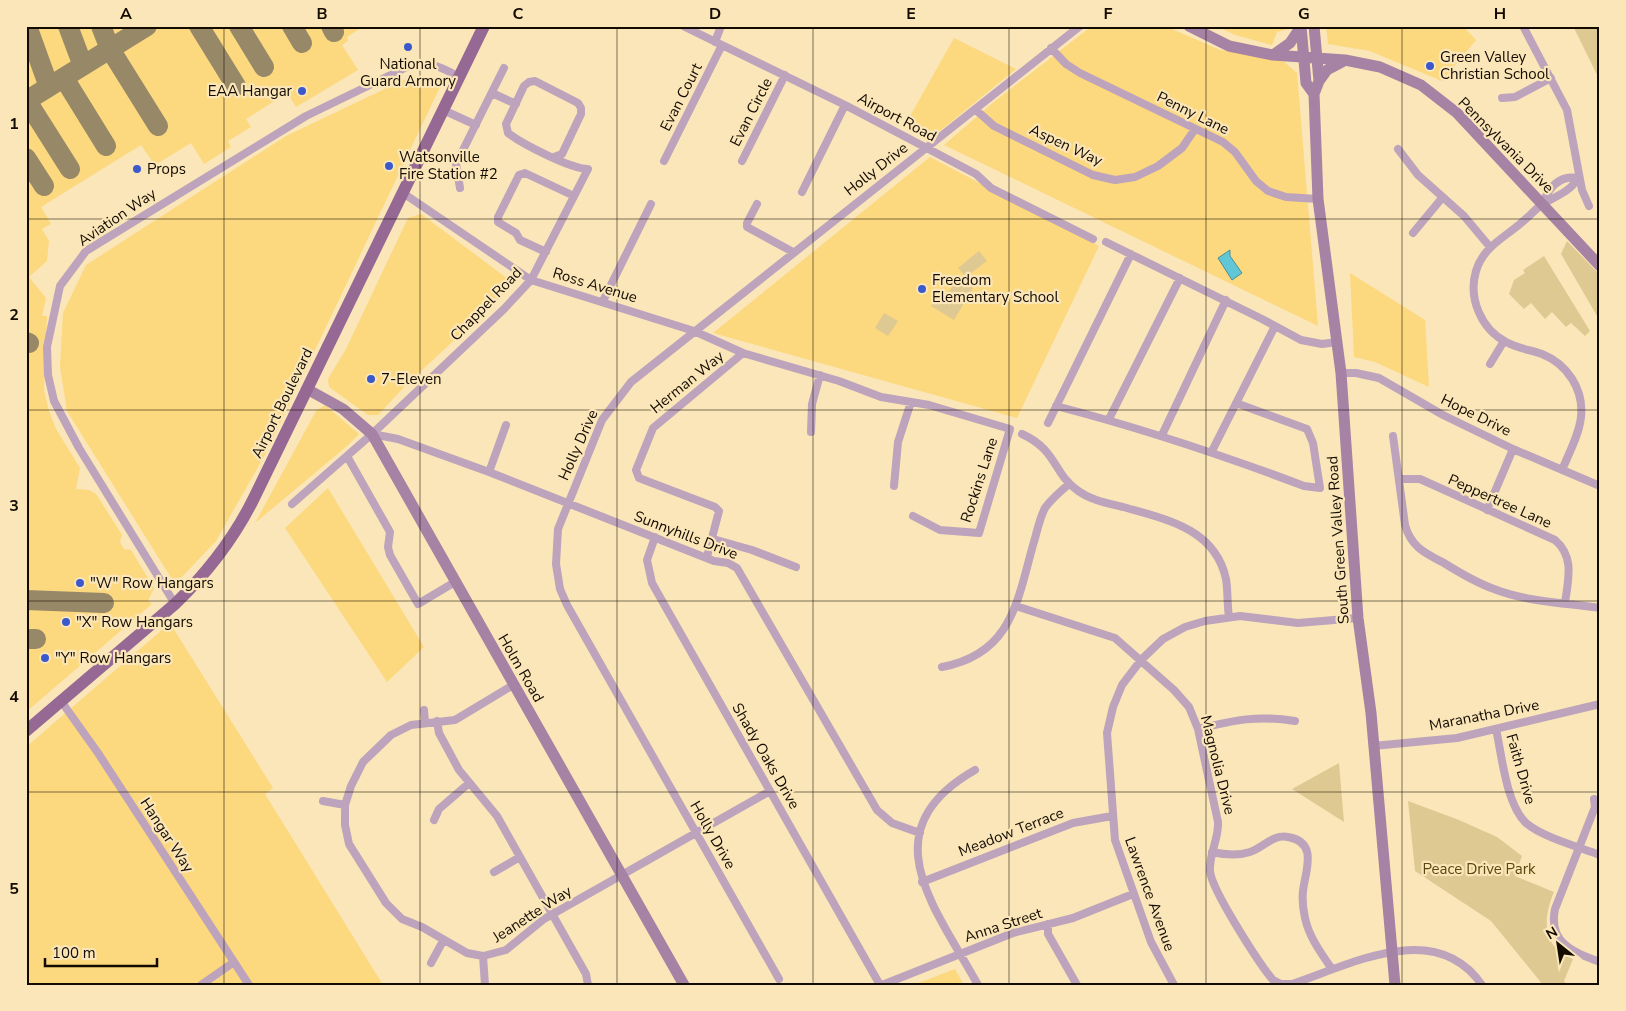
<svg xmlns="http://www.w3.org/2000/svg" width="1626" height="1011" viewBox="0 0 1626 1011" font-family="'Nunito Sans',sans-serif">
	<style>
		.built { fill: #fcd87e }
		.green { fill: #dfc993 }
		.water { fill: #61c7d6; stroke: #4a8f96 }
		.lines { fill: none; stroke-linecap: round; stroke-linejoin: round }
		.taxiway { stroke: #978868; stroke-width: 20 }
		.street { stroke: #bda3bb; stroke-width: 8 }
		.secondary { stroke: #a682a4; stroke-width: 11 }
		.primary { stroke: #966994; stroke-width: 12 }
		.grid { fill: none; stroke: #140b00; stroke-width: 1; stroke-opacity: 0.55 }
		.poi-dot { fill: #3b59ca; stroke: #fae6b8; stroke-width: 2 }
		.labels { text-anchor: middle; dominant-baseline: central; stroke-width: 4.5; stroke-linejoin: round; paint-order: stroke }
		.poi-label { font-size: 15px; fill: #140b00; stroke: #fae6b8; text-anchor: start }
		.street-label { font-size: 15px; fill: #140b00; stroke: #fae6b8 }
		.park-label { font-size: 15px; fill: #5b470e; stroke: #fae6b8 }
		.neatline { fill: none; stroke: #140b00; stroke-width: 2 }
		.grid-label { font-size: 16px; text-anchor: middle; font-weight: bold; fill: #140b00 }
	</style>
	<rect width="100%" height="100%" fill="#fae6b8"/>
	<!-- built -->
	<path class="built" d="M 26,26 L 364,26 L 347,37 L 348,41 L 342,45 L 358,70 L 296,107 L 288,94 L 284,95 L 246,119 L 251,127 L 228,141 L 231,147 L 204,164 L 191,143 L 155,165 L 141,145 L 41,207 L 51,224 L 42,229 L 49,241 L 47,261 L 29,277 L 46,298 L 42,316 L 47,316 L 44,391 L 49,411 L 56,429 L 80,468 L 76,489 L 89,490 L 96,494 L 122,535 L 120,542 L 124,549 L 131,550 L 154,588 L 148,601 L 152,604 L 26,712 Z
		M 1092,26 L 1165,26 L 1220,50 L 1282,60 L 1297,73 L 1318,326 L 944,145 L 995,101 Z
		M 1216,26 L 1289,26 L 1289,29 L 1277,32 L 1272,45 L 1235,35 Z
		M 1326,26 L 1463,26 L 1476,40 L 1442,81 L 1370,51 L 1328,44 Z
		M 954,38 L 1016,69 L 935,135 L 929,137 L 904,127 Z
		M 412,76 L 433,77 L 440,87 L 267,451 L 216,541 L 177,582 L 170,576 L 67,411 L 60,367 L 63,313 L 86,265 L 286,136 Z
		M 930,157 L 1099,246 L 1017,418 L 713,333 Z
		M 421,214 L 508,279 L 506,292 L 407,384 L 378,415 L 368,415 L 329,387 L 328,379 L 346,349 L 408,218 Z
		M 1350,273 L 1425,320 L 1429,387 L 1375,362 L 1354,357 Z
		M 325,405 L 359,434 L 347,446 L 255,523 L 316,411 Z
		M 328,488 L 424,647 L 387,682 L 285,528 Z
		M 170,623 L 273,788 L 265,794 L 383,985 L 26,985 L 26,747 Z
		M 955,969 L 964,985 L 913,985 L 929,979 Z"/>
	<!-- green -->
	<path class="green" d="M 1573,26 L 1600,26 L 1600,81 Z
		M 1567,241 L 1600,275 L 1600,321 L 1561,254 Z
		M 979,251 L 987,261 L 966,277 L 958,268 Z
		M 1544,256 L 1590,331 L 1585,336 L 1571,323 L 1566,327 L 1552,312 L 1545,319 L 1531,303 L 1524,309 L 1509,294 L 1514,280 L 1525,273 L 1523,270 Z
		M 957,279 L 973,288 L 954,320 L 931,306 L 938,294 L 945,298 Z
		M 884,313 L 898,321 L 888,336 L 875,328 Z
		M 1339,763 L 1344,822 L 1292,789 Z
		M 1408,801 L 1459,820 L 1497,837 L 1522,856 L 1515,876 L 1554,892 C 1543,918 1541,947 1573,959 L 1564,981 L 1567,985 L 1543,985 L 1491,921 L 1415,871 Z"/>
	<!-- water -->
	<path class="water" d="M 1230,250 L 1230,256 L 1242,273 L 1232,280 L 1218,258 Z"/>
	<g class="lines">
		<!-- taxiway -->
		<path class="taxiway" d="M 27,26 L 49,87
			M 68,26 L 83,66
			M 101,26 L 110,49 L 158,126
			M 199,26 L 236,86
			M 239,26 L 264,67
			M 292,26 L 302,43
			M 331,26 L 334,32
			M 64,78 L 106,146
			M 26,101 L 147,26
			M 27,101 L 70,169
			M 26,158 L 44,186
			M 26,342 L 29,343
			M 26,600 L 104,603
			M 26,639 L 36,639"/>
		<!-- street -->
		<path class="street" d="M 683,26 L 845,105 L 976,174 L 991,188 L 1093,239
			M 1523,26 L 1567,110 L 1582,190 L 1589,206
			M 715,42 L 721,26
			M 1051,48 L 1066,64 L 1080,73 L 1223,142 L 1235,152 L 1256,181 L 1268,191 L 1286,197 L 1318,199
			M 492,93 L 516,104
			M 1502,98 L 1515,97 L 1551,78
			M 443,110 L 476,125
			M 976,110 L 994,126 L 1093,175 L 1115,180 L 1135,177 L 1158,166 L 1182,148 L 1195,129
			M 1398,149 L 1418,175 L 1464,216 L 1490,247
			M 664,161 L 722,45
			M 742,161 L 785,75
			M 460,188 L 456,164 L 504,68
			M 802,192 L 845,105
			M 403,193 L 531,280 L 694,331 L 743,353 L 653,428 L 636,470 L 639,478 L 715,507 L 719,511 L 707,557
			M 1543,203 C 1547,192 1554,181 1567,178 C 1571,177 1575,178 1579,178
			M 757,204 L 747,223 L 747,227 L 793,252
			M 1413,233 L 1442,198
			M 1106,242 L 1262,319 L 1301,340 L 1322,344 L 1337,342
			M 546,252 L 520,240 L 516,233 L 498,222 L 498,217 L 519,175 L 525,173 L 574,196
			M 603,301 L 651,204
			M 743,353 L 839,381 L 881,397 L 929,405 L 1010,429 L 979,533 L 940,530 L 913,516
			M 1490,364 L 1504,341
			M 1341,373 L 1356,373 L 1379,378 L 1443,415 L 1513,449 L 1600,486
			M 1056,406 C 1141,428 1222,455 1304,486 L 1320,488 L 1313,443 L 1307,429 L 1236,403
			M 1109,419 L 1180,278
			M 1048,423 L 1131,254
			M 811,432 L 812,404 L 820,375
			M 372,434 L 398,439 L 489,472 L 714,561 L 728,563 L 737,568 L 877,810 L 892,823 L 920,833
			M 1022,434 C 1057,450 1053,473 1077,490 C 1090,500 1107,503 1123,507 C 1165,519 1215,528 1226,579 C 1228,591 1227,604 1229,617
			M 1162,435 L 1226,300
			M 1393,436 L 1405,525 C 1411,547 1425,553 1444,563 C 1460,573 1477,583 1494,589 C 1527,602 1566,603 1600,608
			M 1212,451 L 1275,326
			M 347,456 L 390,532 L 388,547 L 390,555 L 418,604 L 455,582
			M 1562,470 C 1569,453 1579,435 1581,417 C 1584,389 1567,364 1542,354 C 1530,350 1517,348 1506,342 C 1481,329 1468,298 1476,271 C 1483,247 1504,238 1521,223 C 1529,217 1536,208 1544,203 C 1555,197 1571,191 1577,179
			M 489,472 L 506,425
			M 1399,479 L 1420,479 L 1555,540 C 1575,557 1568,580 1565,603
			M 894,486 L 898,442 L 911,402
			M 292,504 L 372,434 L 504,309 L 531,280 L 588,169 C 571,169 522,144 508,133 L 506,124 L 524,86 L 529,82 L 535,81 L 578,103 L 581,108 L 581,114 L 562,154 L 554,157
			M 1487,510 L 1513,449
			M 655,537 L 647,560 L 652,583 L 880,985
			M 713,539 L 752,550 L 796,567
			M 175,604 L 79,448 L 54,401 L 48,375 L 47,347 L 60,286 L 86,251 L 306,116 L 409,66 C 429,61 442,67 459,77
			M 1016,606 L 1115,638 L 1174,690 L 1189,707 L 1198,729 L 1218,822 C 1219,839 1209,853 1210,871 C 1211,889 1260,965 1273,980 L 1281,984 L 1292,984 C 1352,964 1436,918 1482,985
			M 942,667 C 1011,654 1017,603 1033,545 C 1037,533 1039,519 1045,508 C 1051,499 1061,491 1069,484
			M 513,685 L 455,720 L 411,725 L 391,735 L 363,762 L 351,786 L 345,805 L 345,825 L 349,844 L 386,903 L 402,919 L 422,927 L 467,953 L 483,956 L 506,950 L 544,919 L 770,791
			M 61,701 L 98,753 L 249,985
			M 424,710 L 425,722
			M 437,721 L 439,733 L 459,770 L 497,816 L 586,974 L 588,985
			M 1198,729 C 1235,720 1257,715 1295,721
			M 1496,729 C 1502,756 1506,804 1526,823 C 1542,837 1579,847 1600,855
			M 1373,746 L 1457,738 L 1600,704
			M 975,770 C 868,831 936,908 978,985
			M 1594,799 L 1595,807 L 1555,909 C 1548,943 1573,952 1600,962
			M 323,801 L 345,805
			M 434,820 L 439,809 L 468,784
			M 1212,852 C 1225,855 1238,856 1250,852 C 1264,847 1273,834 1288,837 C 1319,842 1305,872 1303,891 C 1302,900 1303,909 1305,918 C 1309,937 1321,953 1332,969
			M 494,872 L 520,857
			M 922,882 L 1073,823 L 1112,816
			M 1048,924 L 1048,934 L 1077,985
			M 483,956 L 485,985
			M 431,963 L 443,941
			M 779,979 L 567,605 L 560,589 L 556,564 L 558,529 L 602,420 L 631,382 L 1080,26
			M 201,985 L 234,962
			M 882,985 L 1013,933 L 1073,918 L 1133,894
			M 1174,985 L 1151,942 L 1115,840 L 1107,733 L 1113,707 L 1122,685 L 1141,660 L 1163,639 L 1185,627 L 1205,621 L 1240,616 L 1298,623 L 1358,618"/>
		<!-- secondary -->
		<path class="secondary" d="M 1189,26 L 1229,46 L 1273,55 L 1345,60 L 1380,67 L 1421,85 L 1457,113 L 1600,266
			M 1301,26 L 1306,83 L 1314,94
			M 1314,26 L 1319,81 L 1314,94 L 1318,199 L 1341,373 L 1358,618 L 1371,713 L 1395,985
			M 1273,55 L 1290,43 L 1300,28
			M 1319,81 L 1327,70 L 1344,61
			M 307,389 L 343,409 L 372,434 L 684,985"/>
		<!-- primary -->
		<path class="primary" d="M 26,731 L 175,604 C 206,574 233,540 253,500 L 484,26"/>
	</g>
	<!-- grid -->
	<path class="grid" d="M 224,26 L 224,985M 420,26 L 420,985M 617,26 L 617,985M 813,26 L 813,985M 1009,26 L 1009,985M 1206,26 L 1206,985M 1402,26 L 1402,985M 26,219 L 1600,219M 26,410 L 1600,410M 26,601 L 1600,601M 26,792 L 1600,792"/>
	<!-- markers -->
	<g class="poi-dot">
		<circle cx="408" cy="47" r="5"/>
		<circle cx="1430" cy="66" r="5"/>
		<circle cx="302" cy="91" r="5"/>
		<circle cx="389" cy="166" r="5"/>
		<circle cx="137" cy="169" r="5"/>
		<circle cx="922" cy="289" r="5"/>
		<circle cx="371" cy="379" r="5"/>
		<circle cx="80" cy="583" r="5"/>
		<circle cx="66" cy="622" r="5"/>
		<circle cx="45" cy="658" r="5"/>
	</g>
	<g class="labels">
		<!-- poi labels -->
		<g class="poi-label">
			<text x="1440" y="57">Green Valley<tspan x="1440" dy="17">Christian School</tspan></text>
			<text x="408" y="64" text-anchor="middle">National<tspan x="408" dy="17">Guard Armory</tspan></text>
			<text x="292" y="91" text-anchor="end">EAA Hangar</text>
			<text x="399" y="157">Watsonville<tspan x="399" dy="17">Fire Station #2</tspan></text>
			<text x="147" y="169">Props</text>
			<text x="932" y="280">Freedom<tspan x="932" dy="17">Elementary School</tspan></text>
			<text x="381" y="379">7-Eleven</text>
			<text x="90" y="583">"W" Row Hangars</text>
			<text x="76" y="622">"X" Row Hangars</text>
			<text x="55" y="658">"Y" Row Hangars</text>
		</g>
		<!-- street labels -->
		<g class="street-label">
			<text transform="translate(681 97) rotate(-63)">Evan Court</text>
			<text transform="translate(751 112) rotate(-63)">Evan Circle</text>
			<text transform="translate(1193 113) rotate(26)">Penny Lane</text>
			<text transform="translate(897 117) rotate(28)">Airport Road</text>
			<text transform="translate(1066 145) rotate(25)">Aspen Way</text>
			<text transform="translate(1506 145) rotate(45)">Pennsylvania Drive</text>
			<text transform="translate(876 169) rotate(-38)">Holly Drive</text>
			<text transform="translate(117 217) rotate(-34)">Aviation Way</text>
			<text transform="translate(595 285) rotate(17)">Ross Avenue</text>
			<text transform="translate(486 304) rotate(-46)">Chappel Road</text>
			<text transform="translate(687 382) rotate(-39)">Herman Way</text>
			<text transform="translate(282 403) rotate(-64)">Airport Boulevard</text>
			<text transform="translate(1476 415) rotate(26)">Hope Drive</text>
			<text transform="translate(578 445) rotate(-66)">Holly Drive</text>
			<text transform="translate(979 480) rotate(-72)">Rockins Lane</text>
			<text transform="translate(1500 501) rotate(24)">Peppertree Lane</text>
			<text transform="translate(686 535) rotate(21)">Sunnyhills Drive</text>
			<text transform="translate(1338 540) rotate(-94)">South Green Valley Road</text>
			<text transform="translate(521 668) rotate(60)">Holm Road</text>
			<text transform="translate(1484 715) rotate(-11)">Maranatha Drive</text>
			<text transform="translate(766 756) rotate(60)">Shady Oaks Drive</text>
			<text transform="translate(1218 765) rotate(76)">Magnolia Drive</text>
			<text transform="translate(1521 769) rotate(74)">Faith Drive</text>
			<text transform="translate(1011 832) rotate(-21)">Meadow Terrace</text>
			<text transform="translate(167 835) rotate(57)">Hangar Way</text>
			<text transform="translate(713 835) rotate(60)">Holly Drive</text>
			<text transform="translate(1150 894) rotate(70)">Lawrence Avenue</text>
			<text transform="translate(532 914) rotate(-33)">Jeanette Way</text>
			<text transform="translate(1003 925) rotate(-18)">Anna Street</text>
		</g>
		<!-- park labels -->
		<g class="park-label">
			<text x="1479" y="869">Peace Drive Park</text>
		</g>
	</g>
	<!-- border -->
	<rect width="1626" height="1011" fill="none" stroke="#fae6b8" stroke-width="55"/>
	<!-- north arrow -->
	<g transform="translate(1558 944) rotate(330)" stroke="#fae6b8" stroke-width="4" paint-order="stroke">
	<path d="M0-4L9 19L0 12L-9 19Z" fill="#140b00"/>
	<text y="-8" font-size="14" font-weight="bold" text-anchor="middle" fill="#140b00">N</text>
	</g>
	<!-- scale -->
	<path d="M45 958v8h112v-8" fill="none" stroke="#140b00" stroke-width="2.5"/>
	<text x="52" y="958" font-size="15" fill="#140b00" stroke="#fae6b8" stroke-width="4" paint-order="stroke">100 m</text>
	<rect x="28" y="28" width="1570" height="956" class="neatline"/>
	<g class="grid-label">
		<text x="126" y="19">A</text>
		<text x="322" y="19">B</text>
		<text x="518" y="19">C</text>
		<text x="715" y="19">D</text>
		<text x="911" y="19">E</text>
		<text x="1108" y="19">F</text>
		<text x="1304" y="19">G</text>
		<text x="1500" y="19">H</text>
		<text x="14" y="129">1</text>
		<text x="14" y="320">2</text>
		<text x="14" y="511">3</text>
		<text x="14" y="702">4</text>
		<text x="14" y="894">5</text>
	</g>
</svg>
